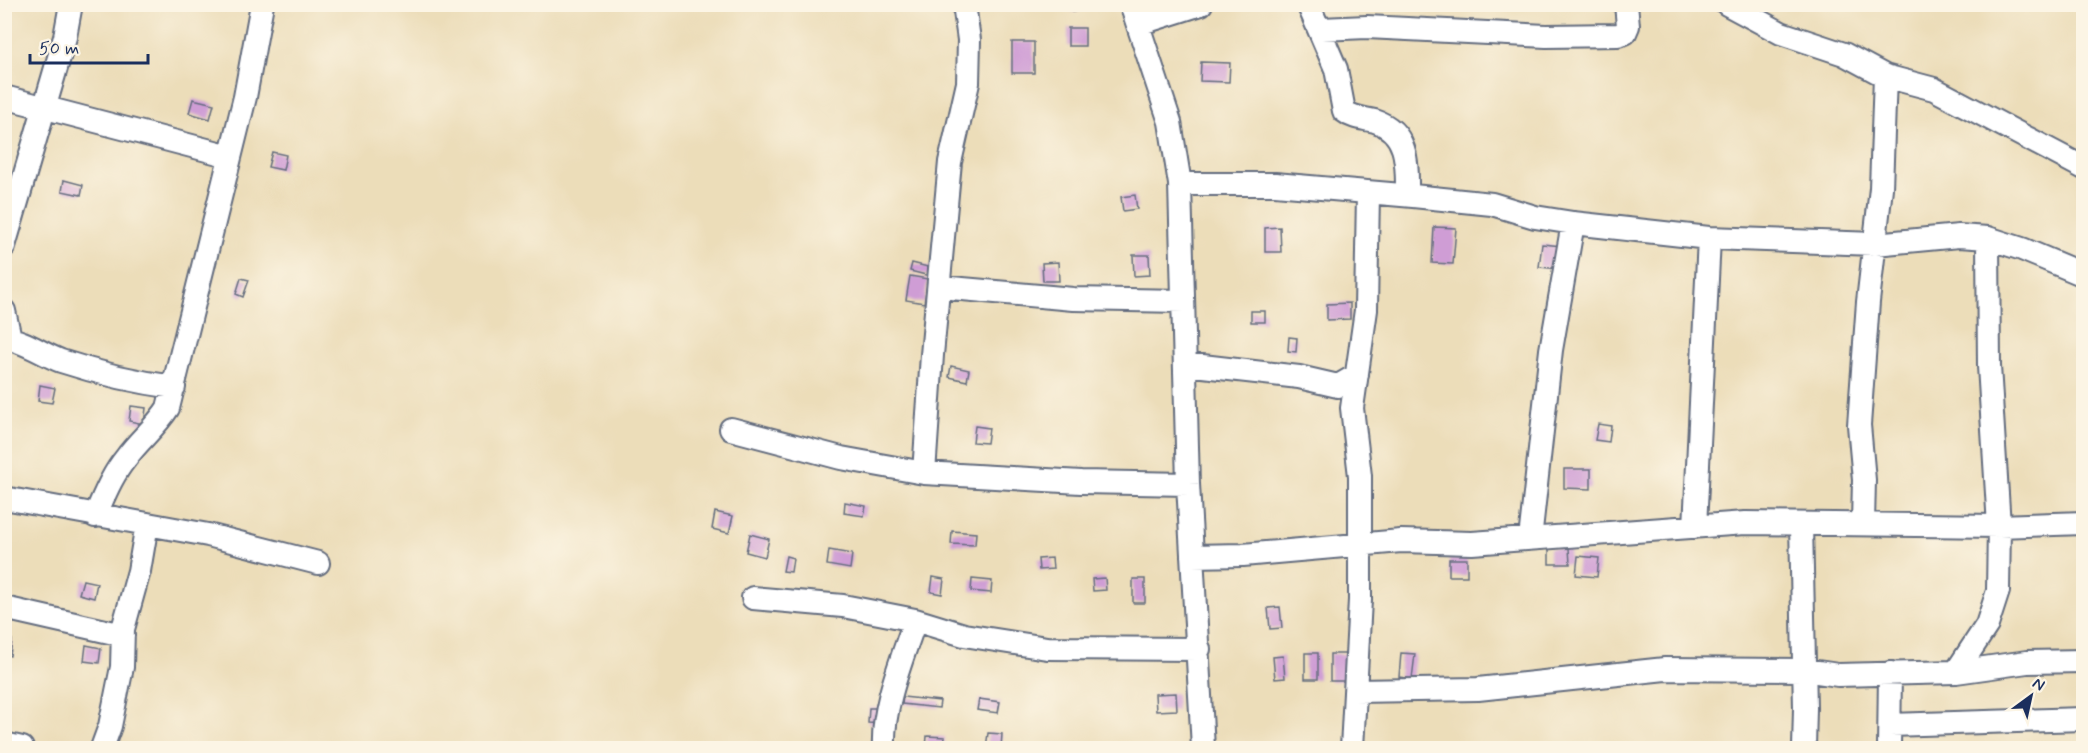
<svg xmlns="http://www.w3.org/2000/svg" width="2088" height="753" viewBox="0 0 2088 753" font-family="Mynerve,sans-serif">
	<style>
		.building { fill: #cf9dd5 }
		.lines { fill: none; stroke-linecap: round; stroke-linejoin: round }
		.minor-casing { stroke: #646c7e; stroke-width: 26 }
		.minor { stroke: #fff; stroke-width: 22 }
	</style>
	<rect width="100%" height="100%" fill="#fcf5e5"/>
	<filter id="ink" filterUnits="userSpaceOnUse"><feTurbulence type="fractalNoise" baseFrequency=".0167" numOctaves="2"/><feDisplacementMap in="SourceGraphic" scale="12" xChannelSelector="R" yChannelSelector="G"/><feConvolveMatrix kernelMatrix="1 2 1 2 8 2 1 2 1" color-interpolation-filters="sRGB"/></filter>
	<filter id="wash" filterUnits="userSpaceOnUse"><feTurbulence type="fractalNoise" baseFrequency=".008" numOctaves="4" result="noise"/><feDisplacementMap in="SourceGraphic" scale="24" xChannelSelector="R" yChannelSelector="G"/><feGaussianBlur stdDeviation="1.35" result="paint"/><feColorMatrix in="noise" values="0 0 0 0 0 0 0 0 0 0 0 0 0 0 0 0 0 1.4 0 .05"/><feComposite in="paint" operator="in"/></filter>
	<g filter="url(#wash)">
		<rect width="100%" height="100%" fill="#ecddb9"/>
		<g id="blocks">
			<!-- building -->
			<path class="building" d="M 1070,4 L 1089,4 L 1089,9 L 1072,12 Z
				M 1068,28 L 1085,28 L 1085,46 L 1068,46 Z
				M 1012,42 L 1034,42 L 1034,73 L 1012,73 Z
				M 1201,62 L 1230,63 L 1229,82 L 1200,81 Z
				M 193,99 L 214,104 L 210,119 L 189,113 Z
				M 272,152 L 286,155 L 283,170 L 268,167 Z
				M 64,180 L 83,185 L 81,195 L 62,191 Z
				M 1135,195 L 1137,209 L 1123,211 L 1121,197 Z
				M 1280,227 L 1281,252 L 1265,252 L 1265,228 Z
				M 1434,227 L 1456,228 L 1453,264 L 1432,263 Z
				M 1542,244 L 1562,246 L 1560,269 L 1539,267 Z
				M 1133,255 L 1149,255 L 1150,275 L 1134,276 Z
				M 1058,262 L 1059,281 L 1043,281 L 1042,263 Z
				M 912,263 L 932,268 L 930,276 L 910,271 Z
				M 910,276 L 928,279 L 924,303 L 906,300 Z
				M 241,278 L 249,280 L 243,297 L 236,294 Z
				M 1350,303 L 1350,319 L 1327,320 L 1327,304 Z
				M 1251,311 L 1265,311 L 1265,322 L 1251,322 Z
				M 1289,337 L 1297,338 L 1296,352 L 1288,351 Z
				M 951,366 L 969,370 L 967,381 L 949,377 Z
				M 40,385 L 55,388 L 52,403 L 38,401 Z
				M 131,406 L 146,408 L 144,424 L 129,421 Z
				M 1598,424 L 1611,426 L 1609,442 L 1595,440 Z
				M 975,426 L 989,428 L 987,443 L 973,442 Z
				M 1564,469 L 1591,469 L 1591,489 L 1564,488 Z
				M 845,502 L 866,506 L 864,516 L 844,513 Z
				M 715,512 L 733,516 L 729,533 L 712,529 Z
				M 952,531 L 976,533 L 975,545 L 951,544 Z
				M 750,534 L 769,539 L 765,557 L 746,552 Z
				M 1549,548 L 1569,548 L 1570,564 L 1549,564 Z
				M 829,550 L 852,554 L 850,569 L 827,565 Z
				M 786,556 L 793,558 L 791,572 L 783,571 Z
				M 1578,556 L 1599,558 L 1597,577 L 1576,575 Z
				M 1052,558 L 1053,569 L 1039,570 L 1038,559 Z
				M 1449,559 L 1467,559 L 1467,576 L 1449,576 Z
				M 933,577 L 944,579 L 942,594 L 931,592 Z
				M 1105,578 L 1106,590 L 1093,591 L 1092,579 Z
				M 972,579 L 992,581 L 991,593 L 971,591 Z
				M 1133,579 L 1145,579 L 1145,603 L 1133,603 Z
				M 83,580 L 97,583 L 94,598 L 79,594 Z
				M 1280,607 L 1282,628 L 1270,629 L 1268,608 Z
				M 4,639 L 12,640 L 10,656 L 4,655 Z
				M 86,645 L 101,648 L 99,663 L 84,661 Z
				M 1305,653 L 1318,653 L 1318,679 L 1305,679 Z
				M 1401,653 L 1415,654 L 1412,679 L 1399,677 Z
				M 1330,654 L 1350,654 L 1350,681 L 1330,681 Z
				M 1283,656 L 1285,678 L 1275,679 L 1273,657 Z
				M 1176,693 L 1177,710 L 1156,711 L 1155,694 Z
				M 903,697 L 940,701 L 939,708 L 902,704 Z
				M 979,699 L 1000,702 L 998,713 L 977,710 Z
				M 869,708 L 883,708 L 883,724 L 868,723 Z
				M 988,733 L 1002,734 L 1001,748 L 986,748 Z
				M 927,736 L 945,737 L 944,748 L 926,748 Z"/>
		</g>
	</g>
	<g filter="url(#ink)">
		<use href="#blocks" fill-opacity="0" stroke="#646c7e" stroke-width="1.5"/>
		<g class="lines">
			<defs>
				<path id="minor" d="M 1131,4 L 1170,122 L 1180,184 L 1188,484 L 1203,748
					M 1308,4 L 1336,69 L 1344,111 C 1354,119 1364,118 1375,121 C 1409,132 1407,165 1407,195
					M 1727,4 L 1781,33 L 1844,54 L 1885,76 L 1934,89 L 2084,168
					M 1138,24 L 1201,4
					M 1321,29 L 1367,27 L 1546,36 L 1618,35 L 1625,33 L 1628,26 L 1626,4
					M 4,97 L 230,156
					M 1180,184 L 1275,184 L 1413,196 L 1492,204 L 1535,217 L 1573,223 L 1709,238 L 1875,244 L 1959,236 L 1988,238 L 2022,249 L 2084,275
					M 4,246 L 65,37 L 71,4
					M 940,287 L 1073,299 L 1183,301
					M 4,311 L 10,338
					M 4,338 C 24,340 42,354 61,361 C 98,373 135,382 174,387
					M 1185,364 L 1299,377 L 1338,386 L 1357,375
					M 731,429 L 841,458 L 924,473 L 1081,482 L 1188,484
					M 924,473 L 932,355 L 950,162 L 968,83 L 969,40 L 964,4
					M 4,498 L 208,535 L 318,563
					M 95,516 C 104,496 112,475 126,458 C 139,440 156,427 168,408 L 245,97 L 262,4
					M 1863,523 L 1864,480 L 1859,425 L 1868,302 L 1881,188 L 1885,76
					M 1801,524 L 1805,708 L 1804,748
					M 1695,527 L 1709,238
					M 1530,539 L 1551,350 L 1573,223
					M 1192,556 L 1243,555 L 1401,541 L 1472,543 L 1745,523 L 1999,526 L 2084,523
					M 753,598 L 843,606 L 915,620 L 964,635 L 1047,648 L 1199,649
					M 4,608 L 123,635
					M 1956,672 L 1987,625 L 1998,591 L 1999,526 L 1989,366 L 1988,238
					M 1355,691 L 1478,689 L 1665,669 L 1804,670 L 1838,675 L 1956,672 L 2027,662 L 2084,661
					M 1890,725 L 2084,719
					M 4,744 L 22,748
					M 102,748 L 110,726 L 122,667 L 123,629 L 139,571 L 147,524
					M 884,748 C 882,706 902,660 915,620
					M 1352,748 L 1360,600 L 1360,476 L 1352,408 L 1366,310 L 1368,193
					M 1889,748 L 1890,673"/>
			</defs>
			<!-- minor casing -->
			<use href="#minor" class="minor-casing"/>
			<!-- minor -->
			<use href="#minor" class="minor"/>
		</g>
	</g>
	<!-- margin -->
	<rect width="2088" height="753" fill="none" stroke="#fcf5e5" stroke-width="24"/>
	<!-- north arrow -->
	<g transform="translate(2031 696) rotate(33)" stroke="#fcf5e5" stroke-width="4.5" paint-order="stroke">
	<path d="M0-4.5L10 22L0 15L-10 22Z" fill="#1b2f5e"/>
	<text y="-9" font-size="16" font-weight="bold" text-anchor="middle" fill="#1b2f5e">N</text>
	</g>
	<!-- scale -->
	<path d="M30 54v9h118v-9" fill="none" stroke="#1b2f5e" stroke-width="3"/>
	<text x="39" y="54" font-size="18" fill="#1b2f5e" stroke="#fcf5e5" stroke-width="4.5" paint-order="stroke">50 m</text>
</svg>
